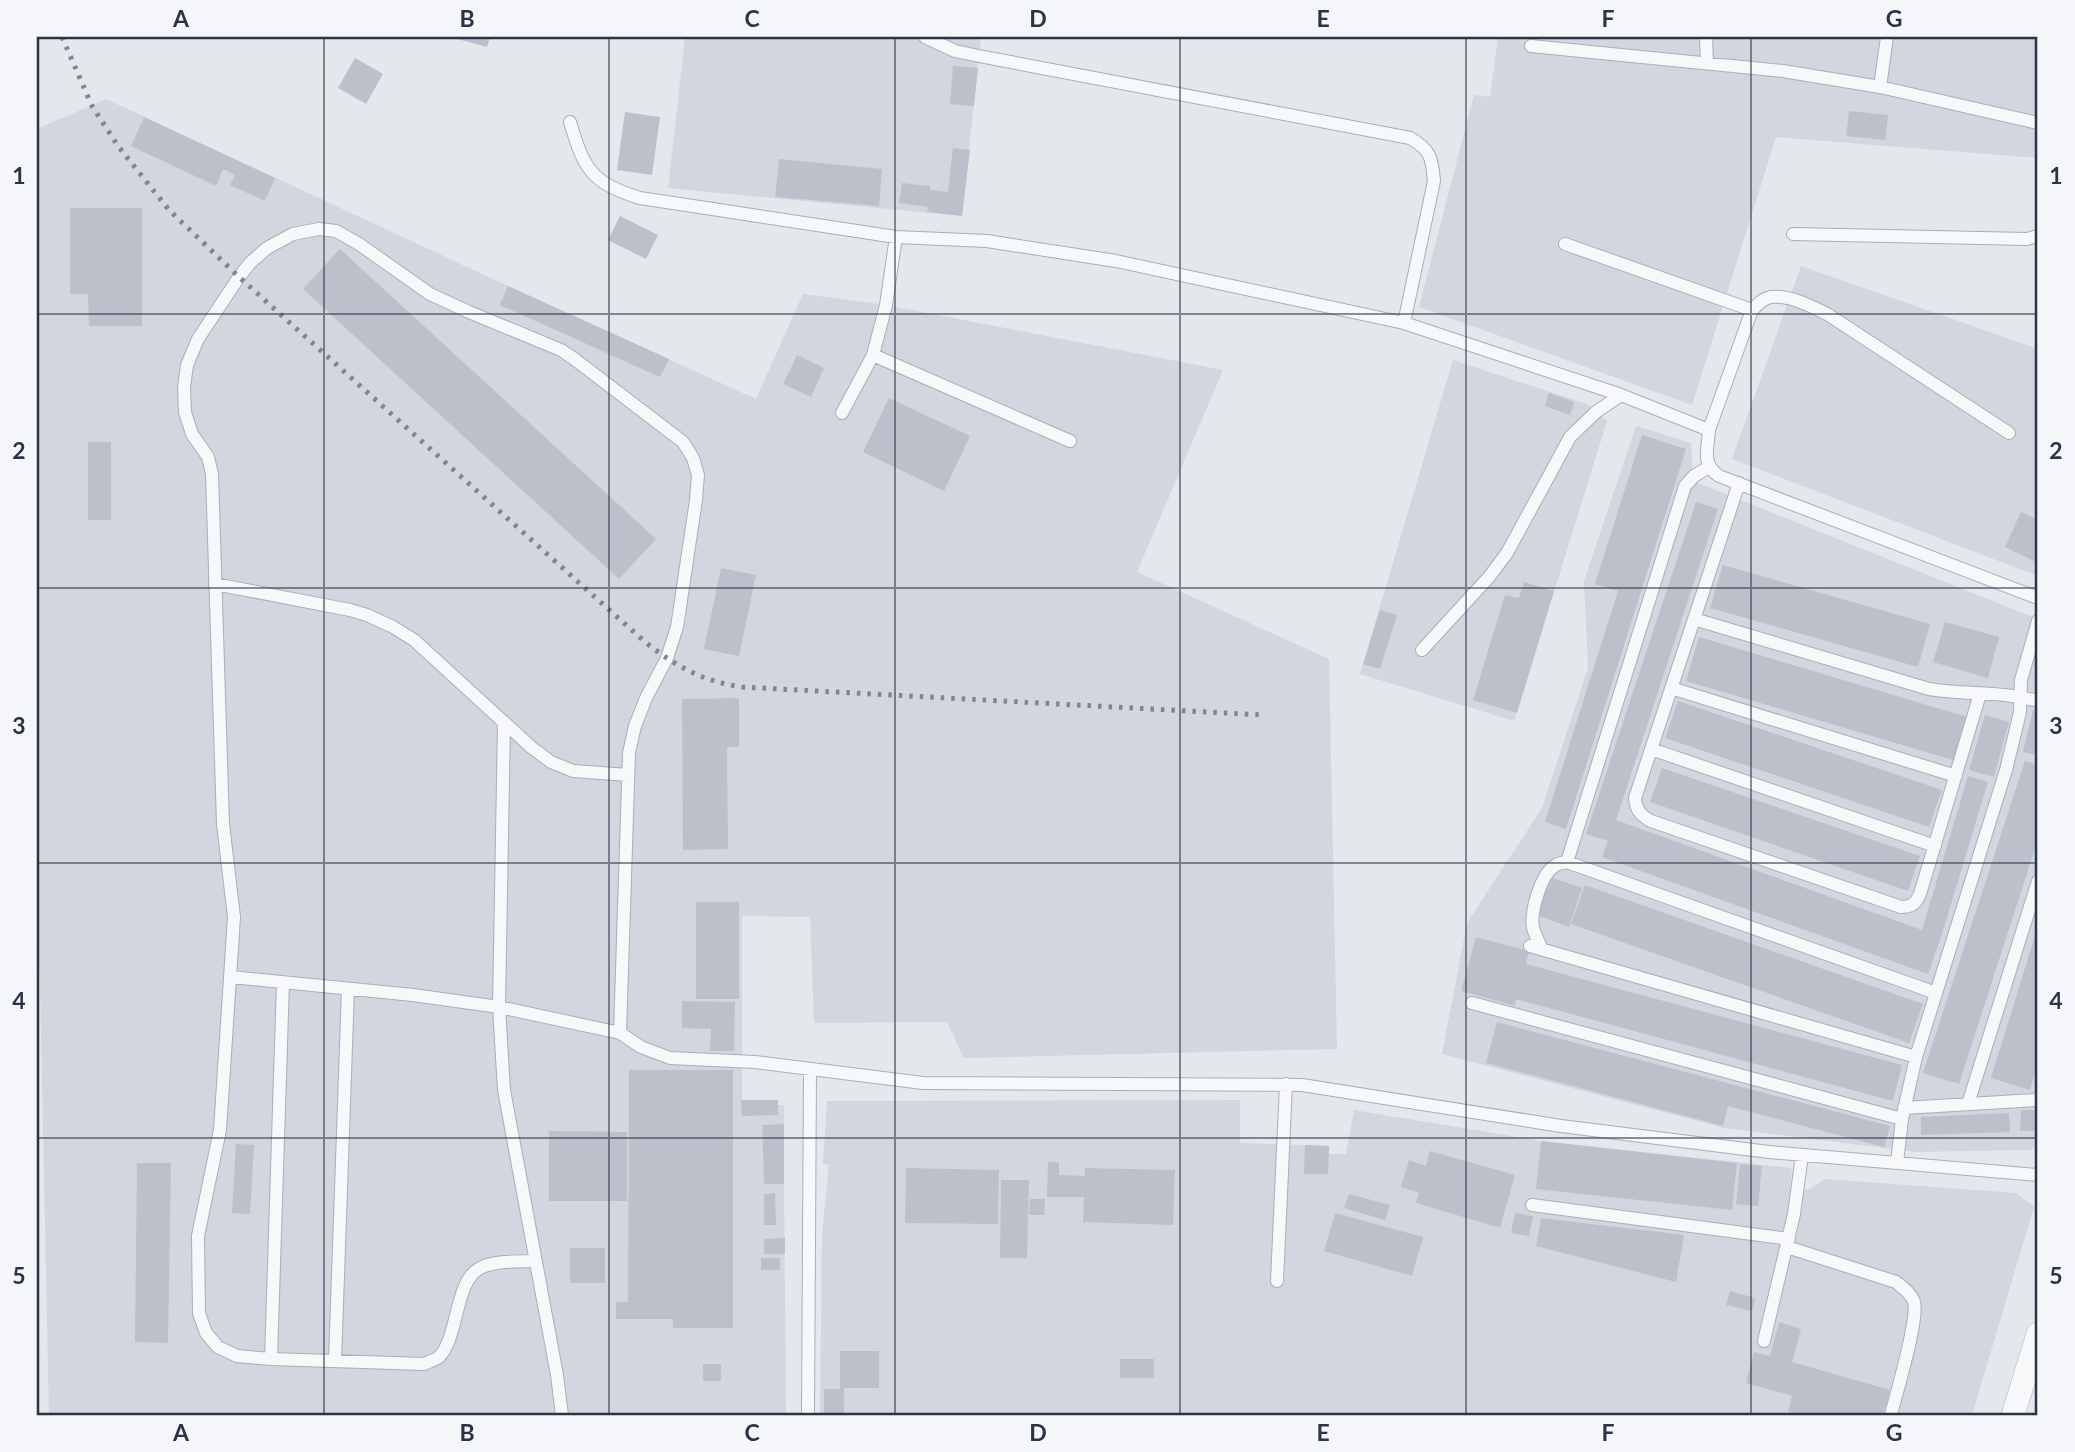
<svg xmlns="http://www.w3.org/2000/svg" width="2075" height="1452" viewBox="0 0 2075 1452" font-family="Lato,sans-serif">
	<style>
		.built { fill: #d2d6de }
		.building { fill: #bbc0ca }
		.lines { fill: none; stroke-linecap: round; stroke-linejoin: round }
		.lane-casing { stroke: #a9aeb7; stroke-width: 14 }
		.street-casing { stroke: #a9aeb7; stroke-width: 24 }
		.lane { stroke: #f7f8fa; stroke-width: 12 }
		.street { stroke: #f7f8fa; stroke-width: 23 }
		.rail { stroke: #7d8696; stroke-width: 5; stroke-dasharray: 3.5 7; stroke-linecap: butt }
		.grid { fill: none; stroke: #2b3445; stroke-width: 2; stroke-opacity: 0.55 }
		.neatline { fill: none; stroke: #2b3445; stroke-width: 2.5 }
		.grid-label { font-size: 23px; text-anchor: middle; font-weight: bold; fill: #2b3445 }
	</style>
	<rect width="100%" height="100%" fill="#e4e7ec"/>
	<!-- built -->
	<path class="built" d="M 685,37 L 981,37 L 962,216 L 668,188 Z
		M 1498,37 L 2038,37 L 2038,158 L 1776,137 L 1692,405 L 1419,307 L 1474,95 L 1490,97 Z
		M 106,99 L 508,286 L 756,399 L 803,294 L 886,305 L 1223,370 L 1137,572 L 1329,659 L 1337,1049 L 964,1058 L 947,1022 L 814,1023 L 810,917 L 742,916 L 742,1115 L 778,1115 L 778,1105 L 784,1105 L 784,1124 L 762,1125 L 764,1184 L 784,1184 L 786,1415 L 49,1415 L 37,843 L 37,129 Z
		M 1801,266 L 2038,349 L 2038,576 L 1732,459 Z
		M 1453,360 L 1587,404 L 1607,421 L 1514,721 L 1360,674 Z
		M 1636,426 L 1691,443 L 1693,481 L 2038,619 L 2038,1146 L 2030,1150 L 1917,1152 L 1724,1128 L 1442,1054 L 1467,923 L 1542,808 L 1588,668 L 1584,581 Z
		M 1240,1100 L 1240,1143 L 1329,1146 L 1329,1154 L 1346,1154 L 1354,1110 L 1541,1141 L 1792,1168 L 1790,1188 L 1808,1190 L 1825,1179 L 2016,1193 L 2034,1207 L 1972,1415 L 820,1415 L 822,1234 L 829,1165 L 823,1164 L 827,1101 Z"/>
	<!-- building -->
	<path class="building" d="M 450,37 L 490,37 L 487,47 Z
		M 355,58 L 383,74 L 366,104 L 338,88 Z
		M 953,66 L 978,68 L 974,106 L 950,104 Z
		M 1849,111 L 1888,115 L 1885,140 L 1846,136 Z
		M 625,112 L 660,117 L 652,175 L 617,170 Z
		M 144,117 L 275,178 L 265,201 L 230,185 L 235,175 L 223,169 L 216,186 L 131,146 Z
		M 953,148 L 970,150 L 962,216 L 927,212 L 928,207 L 899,203 L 902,183 L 930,186 L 930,190 L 948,192 Z
		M 779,159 L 882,169 L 879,206 L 775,197 Z
		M 70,208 L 142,208 L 142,326 L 89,326 L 88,294 L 70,294 Z
		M 620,216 L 658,235 L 646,259 L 608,240 Z
		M 340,249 L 656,539 L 619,579 L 303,289 Z
		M 508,286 L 669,359 L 660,377 L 500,305 Z
		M 797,355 L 824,368 L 811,397 L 783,384 Z
		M 1549,393 L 1574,402 L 1570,415 L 1545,406 Z
		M 889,398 L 970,436 L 944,491 L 863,452 Z
		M 1642,435 L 1686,449 L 1566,829 L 1545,822 L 1618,591 L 1595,584 Z
		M 88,442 L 111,442 L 111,520 L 88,520 Z
		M 1696,502 L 1718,509 L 1616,820 L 1922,930 L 1968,776 L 1988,782 L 1941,937 L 1928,974 L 1602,857 L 1608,841 L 1586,834 Z
		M 2021,512 L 2038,520 L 2038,563 L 2005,547 Z
		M 1723,565 L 1930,624 L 1918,667 L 1710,608 Z
		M 721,568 L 756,575 L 739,656 L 704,649 Z
		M 1524,582 L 1554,591 L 1517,713 L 1473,700 L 1505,595 L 1519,598 Z
		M 1380,610 L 1397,615 L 1380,669 L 1363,664 Z
		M 1945,622 L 1999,637 L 1988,678 L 1933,662 Z
		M 1699,637 L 1967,717 L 1953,760 L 1686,681 Z
		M 739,698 L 739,747 L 727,747 L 728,849 L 683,850 L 682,699 Z
		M 1678,701 L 1942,790 L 1929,827 L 1665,738 Z
		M 2033,710 L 2038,711 L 2038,755 L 2023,752 Z
		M 1985,715 L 2009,722 L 1994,777 L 1969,770 Z
		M 2025,761 L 2038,765 L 2038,839 L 1959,1084 L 1923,1073 Z
		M 1662,768 L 1920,856 L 1908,891 L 1650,802 Z
		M 1550,877 L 1582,888 L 1569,927 L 1537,915 Z
		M 1585,885 L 1923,1004 L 1909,1043 L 1571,924 Z
		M 696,902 L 739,902 L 739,999 L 696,999 Z
		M 2038,926 L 2038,1063 L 2030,1090 L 1991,1078 Z
		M 1476,937 L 1529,951 L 1526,964 L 1902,1065 L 1893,1101 L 1516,999 L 1515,1006 L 1461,991 Z
		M 682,1001 L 735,1002 L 734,1051 L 710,1051 L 711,1029 L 682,1028 Z
		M 1497,1022 L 1890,1126 L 1884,1147 L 1728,1106 L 1723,1126 L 1486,1063 Z
		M 629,1070 L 733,1070 L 733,1328 L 673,1328 L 673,1319 L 616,1319 L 616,1302 L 628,1302 Z
		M 741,1100 L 778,1100 L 778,1115 L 742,1116 Z
		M 2021,1110 L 2038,1110 L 2038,1131 L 2020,1131 Z
		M 2009,1113 L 2010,1132 L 1921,1135 L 1921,1117 Z
		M 784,1124 L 784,1184 L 764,1184 L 762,1125 Z
		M 549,1131 L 627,1132 L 627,1201 L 549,1201 Z
		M 1541,1141 L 1737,1163 L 1732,1210 L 1536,1189 Z
		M 236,1144 L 254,1145 L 250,1214 L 232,1213 Z
		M 1305,1145 L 1329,1146 L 1328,1174 L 1304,1174 Z
		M 1430,1151 L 1515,1175 L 1500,1228 L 1416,1203 L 1419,1193 L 1401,1187 L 1409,1160 L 1426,1166 Z
		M 1048,1162 L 1059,1162 L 1059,1175 L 1085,1176 L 1085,1168 L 1175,1170 L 1173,1225 L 1083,1222 L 1084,1197 L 1047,1197 Z
		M 137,1163 L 171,1163 L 168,1343 L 135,1342 Z
		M 1740,1164 L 1762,1166 L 1758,1206 L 1736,1204 Z
		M 906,1168 L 999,1170 L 998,1224 L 905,1223 Z
		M 1001,1180 L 1029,1180 L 1027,1258 L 1000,1258 Z
		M 775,1193 L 776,1225 L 764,1225 L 764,1194 Z
		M 1349,1194 L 1390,1205 L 1385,1220 L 1344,1208 Z
		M 1030,1199 L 1045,1199 L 1044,1215 L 1029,1215 Z
		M 1335,1213 L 1423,1237 L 1412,1276 L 1324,1251 Z
		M 1515,1213 L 1533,1216 L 1529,1236 L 1511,1233 Z
		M 1541,1218 L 1684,1235 L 1676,1282 L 1536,1246 Z
		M 785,1238 L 785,1254 L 764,1254 L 764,1239 Z
		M 570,1248 L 605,1248 L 605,1283 L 570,1283 Z
		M 761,1258 L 780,1258 L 780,1270 L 761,1270 Z
		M 1730,1291 L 1755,1298 L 1752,1311 L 1726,1305 Z
		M 1779,1322 L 1801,1329 L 1792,1362 L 1890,1390 L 1883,1415 L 1801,1415 L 1788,1412 L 1792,1396 L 1746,1383 L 1754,1352 L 1770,1356 Z
		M 840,1351 L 879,1351 L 879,1388 L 844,1388 L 844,1415 L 824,1415 L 824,1389 L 840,1389 Z
		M 1120,1359 L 1154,1359 L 1154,1378 L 1120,1378 Z
		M 703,1364 L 721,1364 L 721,1381 L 703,1381 Z"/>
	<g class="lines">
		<defs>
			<path id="lane" d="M 925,37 L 955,51 L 979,56 L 1410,138 C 1431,150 1432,158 1434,181 L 1404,323
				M 1706,37 L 1707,63
				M 1531,46 L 1783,71 L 1880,87 L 2038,123
				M 1880,87 L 1887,37
				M 570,122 C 584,169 591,183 640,198 L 896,237 L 987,241 L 1116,261 L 1404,323 L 1621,395
				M 1793,234 L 2027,239 L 2038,236
				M 1565,244 L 1752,310
				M 873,355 L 1070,441
				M 842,413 L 873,355 L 886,305 L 896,237
				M 1709,430 L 1752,310 C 1758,304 1763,298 1771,297 C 1790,295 1811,306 1827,314 L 2009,433
				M 1739,483 L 1635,798 C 1636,810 1640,815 1651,821 L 1901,907 C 1912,907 1916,903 1920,894 L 1980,694
				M 215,584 L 350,610 L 367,615 L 393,627 L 414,640 L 531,747 L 551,762 L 573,771 L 628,775
				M 1694,619 L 1929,689 C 1965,695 2003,691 2038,701
				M 1422,650 L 1489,577 L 1507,553 L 1570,437 L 1596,412 L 1621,395 L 1709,430 C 1708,449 1701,464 1719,476 L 2038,598
				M 1671,688 L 1956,776
				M 504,722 L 499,1007 L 504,1090 L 557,1375 L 562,1415
				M 1651,749 L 1935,846
				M 1567,862 L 1685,486 L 1694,476 L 1709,467
				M 1530,946 L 1916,1057
				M 1542,949 C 1539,943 1535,935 1533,928 C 1530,912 1541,873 1556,865 C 1559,863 1563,863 1567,862 L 1936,993
				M 231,977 L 413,995 L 499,1007 L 620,1033 L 641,1047 L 670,1058 L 755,1062 L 923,1083 L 1302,1085 L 1561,1126 L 1769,1152 L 2038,1175
				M 1472,1003 L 1902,1119
				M 1968,1104 L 2038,881
				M 1904,1108 L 2036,1100 L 2038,1098
				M 1897,1163 L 1902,1119 L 1916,1057 L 2006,770 L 2020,712 L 2021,680 L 2038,621
				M 1532,1205 L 1789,1239
				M 1787,1247 L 1896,1282 C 1902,1287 1912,1294 1914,1302 C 1919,1319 1896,1394 1891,1415
				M 535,1261 C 517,1262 496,1260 480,1268 C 454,1282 459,1337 439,1357 C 435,1360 428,1362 424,1364 L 271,1359 L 237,1356 L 218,1347 L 206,1333 L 199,1313 L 198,1236 L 220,1130 L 234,917 L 223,824 L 212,474 L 208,457 L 192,434 L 185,412 L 184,387 L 187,365 L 198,339 L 239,277 L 250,263 L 267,248 L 293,234 L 319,229 L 336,231 L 359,244 L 430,294 L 469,312 L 561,350 L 573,358 L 683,442 L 693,458 L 698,475 L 696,500 L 677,627 L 667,658 L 646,698 L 635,726 L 629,753 L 620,1033
				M 1277,1281 L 1286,1084
				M 1764,1341 L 1794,1214 L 1802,1155
				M 271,1359 L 283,982
				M 335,1361 L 348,989
				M 808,1415 L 810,1069"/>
			<path id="street" d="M 2013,1415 L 2038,1334"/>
		</defs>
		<!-- lane casing -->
		<use href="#lane" class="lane-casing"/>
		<!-- street casing -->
		<use href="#street" class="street-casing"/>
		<!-- lane -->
		<use href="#lane" class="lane"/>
		<!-- street -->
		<use href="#street" class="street"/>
		<!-- rail -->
		<path class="rail" d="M 62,37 L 92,106 L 118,146 L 169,210 L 239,277 L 645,642 C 677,667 702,681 742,687 L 1263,715"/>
	</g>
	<!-- grid -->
	<path class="grid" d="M 324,37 L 324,1415M 609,37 L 609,1415M 895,37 L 895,1415M 1180,37 L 1180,1415M 1466,37 L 1466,1415M 1751,37 L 1751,1415M 37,314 L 2038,314M 37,588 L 2038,588M 37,863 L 2038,863M 37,1138 L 2038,1138"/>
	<!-- border -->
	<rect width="2075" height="1452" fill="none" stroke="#f4f6f9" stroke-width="77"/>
	<rect x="38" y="38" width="1998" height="1376" class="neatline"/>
	<g class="grid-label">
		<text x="181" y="27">A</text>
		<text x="467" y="27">B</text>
		<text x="752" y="27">C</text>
		<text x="1038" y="27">D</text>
		<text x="1323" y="27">E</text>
		<text x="1608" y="27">F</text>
		<text x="1894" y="27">G</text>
		<text x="19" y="184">1</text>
		<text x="2056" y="184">1</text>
		<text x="19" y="459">2</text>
		<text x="2056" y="459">2</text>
		<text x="19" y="734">3</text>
		<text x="2056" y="734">3</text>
		<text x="19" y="1009">4</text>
		<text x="2056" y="1009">4</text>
		<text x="19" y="1284">5</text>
		<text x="2056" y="1284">5</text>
		<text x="181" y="1441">A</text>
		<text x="467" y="1441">B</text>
		<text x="752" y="1441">C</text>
		<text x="1038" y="1441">D</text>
		<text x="1323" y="1441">E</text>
		<text x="1608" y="1441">F</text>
		<text x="1894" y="1441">G</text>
	</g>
</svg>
